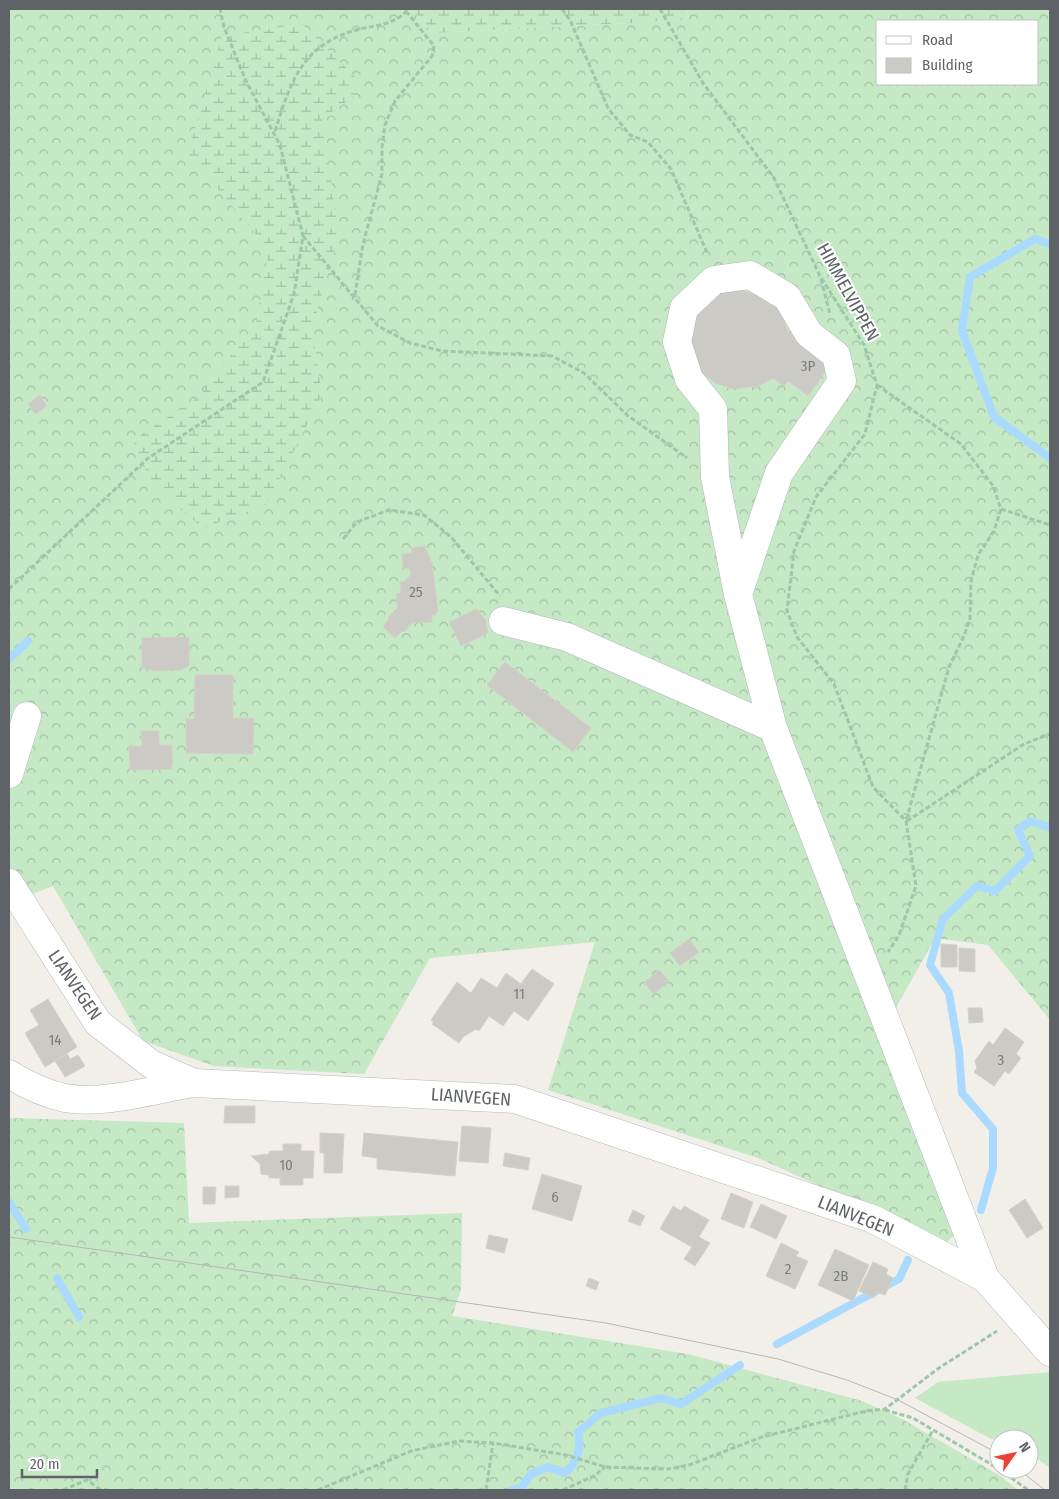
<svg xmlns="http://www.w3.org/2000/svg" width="1059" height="1499" viewBox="0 0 1059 1499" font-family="'Fira Sans Condensed',sans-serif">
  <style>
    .grass { fill: #c5e8c5 }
    .forest { fill: url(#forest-crowns); fill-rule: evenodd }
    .wetland { fill: url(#wetland-marsh) }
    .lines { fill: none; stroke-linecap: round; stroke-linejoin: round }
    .stream { stroke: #aadaff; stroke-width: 8 }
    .building { fill: #cccac5; stroke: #d6d1c6 }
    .minor-casing { stroke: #b5b8bc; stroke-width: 29 }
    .path { stroke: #9cc7a9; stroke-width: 3; stroke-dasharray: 5 2.5; stroke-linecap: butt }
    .minor { stroke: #fff; stroke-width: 28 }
    .tram { stroke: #b6b7b8; stroke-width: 1 }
    .labels { text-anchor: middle; stroke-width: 4; stroke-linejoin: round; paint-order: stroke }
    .number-label { font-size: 15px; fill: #7a7d7f }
    .street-label { font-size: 18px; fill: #5f6368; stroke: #fff }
  </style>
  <defs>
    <pattern id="forest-crowns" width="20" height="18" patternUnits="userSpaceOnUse" patternTransform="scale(1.25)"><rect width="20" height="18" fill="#c5e8c5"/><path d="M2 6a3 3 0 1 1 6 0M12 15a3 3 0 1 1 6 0" fill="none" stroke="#a3c0a4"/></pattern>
    <pattern id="wetland-marsh" width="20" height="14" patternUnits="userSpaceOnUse" patternTransform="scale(1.25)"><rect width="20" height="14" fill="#c5e8c5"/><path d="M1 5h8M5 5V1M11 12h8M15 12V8" fill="none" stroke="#a3c0a4"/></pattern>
  </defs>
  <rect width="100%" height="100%" fill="#f1efe8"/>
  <path class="grass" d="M1050,1372v96l-21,-16v-13h-18l-3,-3 -17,3 -76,-41 23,-16z"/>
  <path class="forest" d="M9,9h401l23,24 252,-13 4,-11h361v1011l-62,-75 -53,-7 -55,98 77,196 -11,11 -188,-85 -210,-68 47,-148 -165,16 -66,116 -150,-8 -71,-25 -90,-155 -44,17zM878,21h160v63h-160z
    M9,1118l175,5 5,100 273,-10 -1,77 -9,26 236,38 174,47 40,18 97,56 19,15h-1009z"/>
  <path class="wetland" d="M410,9h278l-2,11 -253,13z
    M302,24l57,57 -6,16 -31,22 17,118 -27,90 10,68 -55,109 -64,24 -51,-42 -19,-46 64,-42 59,-74 13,-74 -81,-97 34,-117z"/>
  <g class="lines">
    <path class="stream" d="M1050,244l-15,-5 -65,38 -8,54 32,86 56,41
      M9,659l19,-18
      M9,1202l17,27
      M981,1210l12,-42v-39l-31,-36 -3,-42 -10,-58 -19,-28 13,-46 34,-33 18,5 35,-35 -12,-26 12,-9 19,6 1,-2
      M57,1278l22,39
      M777,1344l122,-65 9,-19
      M512,1490l10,-3 9,-13 17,-7 17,6c13,-11 17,-24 13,-41l23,-19 60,-15 20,6 59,-39"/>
  </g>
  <path class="building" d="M737,290l25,5 13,9 6,8 7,20 43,32 -23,32 -20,-15 -4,5 -11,-8 -14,8 -26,3 -18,-6 -13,-10 -13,-37 8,-23 14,-15 9,-5z
    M40,395l7,11 -12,8 -7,-10z
    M425,546l6,16h1l6,50 -6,3v7l-20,1 -8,9 -2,-1 -7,7 -12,-11 6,-8 -1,-2 10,-10 -2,-13 5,-1 -1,-12 3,1 8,-7 -1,-7 -7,1 -1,-15 10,-1 -1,-5z
    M476,609l9,10 3,14 -27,13 -12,-24z
    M189,637v29l-9,4 -25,1 -13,-4v-29z
    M505,662l86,66 -18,24 -86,-67z
    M195,675h38v43h21l-1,36 -67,-1v-34h8z
    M141,731h18v14h13v24l-42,1 -1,-24h13z
    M689,939l10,13 -19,14 -10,-13z
    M941,944l16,1v22h-16z
    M959,948l16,1v23l-16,-1z
    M532,969l22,15 -26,37 -14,-10 -11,15 -14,-10 -10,15 -3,-2 -13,8 -4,6 -27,-19 2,-2 -3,-2 26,-38 14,11 10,-15 16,10 9,-15 15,11z
    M659,970l10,11 -15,13 -10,-11z
    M48,999l29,48 -32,20 -20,-34 14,-8 -9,-15z
    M968,1008h14l1,14 -14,1z
    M1005,1028l19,14 -8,12 5,4 -12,16 -4,-3 -11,15 -20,-14 3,-4 -2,-7 14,-20 4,4z
    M67,1054l3,5 8,-4 7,11 -20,11 -10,-16z
    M225,1106h30v17h-31z
    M462,1126l29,2 -3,35 -29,-2z
    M320,1133l24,1 -2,39h-18v-20h-4z
    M364,1133l94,9 -3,34 -78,-7v-11l-15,-2z
    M283,1144h18v7h13l-1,27h-10v7h-23v-7h-11v-3l-8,-1 -1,-10 -9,-8 18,-2v-3h14z
    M505,1153l25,5 -2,12 -25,-4z
    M542,1174l40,12 -10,35 -40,-12z
    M225,1186h14v11l-14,1z
    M203,1187h13l-1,17h-12z
    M731,1193l22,9 -9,26 -23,-9z
    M1025,1199l18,29 -16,10 -18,-28z
    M761,1204l26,12 -11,23 -26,-12z
    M673,1206l8,5 3,-5 25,14 -10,17 11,6 -15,23 -11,-7 8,-12 -32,-18z
    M633,1210l12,6 -5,10 -12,-5z
    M489,1235l19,4 -4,14 -18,-5z
    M781,1243l18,9 -3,4 12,5 -13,28 -29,-13z
    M835,1249l34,16 -16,36 -35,-16z
    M873,1262l15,7 -2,5 7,4 -8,17 -8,-3 -3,6 -15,-7z
    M589,1278l10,4 -3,8 -10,-4z"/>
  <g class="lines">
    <defs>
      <path id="minor" d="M738,594l41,-121 63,-92 -6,-26 -27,-21 -22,-37 -37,-22 -36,5 -30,28 -7,34 12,37 24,30 2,68 23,117 35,134 212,550
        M503,621l64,16 206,91
        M9,774l18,-58
        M9,883l89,140 53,41 43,19 321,16 358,120 112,59 65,74
        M9,1074c16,10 37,20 56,24 39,7 90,-9 129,-15"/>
    </defs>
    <use href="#minor" class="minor-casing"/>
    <path class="path" d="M562,9l8,11 38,88 22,27 18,7 23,27 37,86
      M660,9l43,74 71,95 46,98 44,69 13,40 -12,49 -49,63 -22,54 -7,60 10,26 37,47 39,103 33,34 10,65 -17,49 -11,17
      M275,131c17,-53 28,-89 89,-103 16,-3 34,-5 44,-19
      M303,236l75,90 32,17 32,8 110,5 32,17 43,42 60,43
      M821,279l9,35
      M355,295l8,-51 19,-70v-27l3,-22 10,-24 37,-45 2,-10 -28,-35
      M877,385l84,59 32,42 8,23 -7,22 -16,24 -7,26 -1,38 -6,17 -15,31 -43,154
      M1001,509l49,16
      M343,539l14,-17 32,-12 35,5 27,22 49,59
      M9,589l138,-130 116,-77 31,-88 9,-58 -23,-91 -34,-64 -22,-54 -4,-18
      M907,821l117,-77 26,-10
      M885,1410l28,8 86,51
      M999,1469l29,21
      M63,1490l24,-10 14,10
      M318,1490l93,-39 48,-10 34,2 73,12 39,12 63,2 21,-4 73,-28 104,-26 19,-2 54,-41 58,-37
      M486,1490l7,-47
      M563,1490l31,-14 11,-9
      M905,1490l3,-16 25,-44"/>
    <use href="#minor" class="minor"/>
    <path class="tram" d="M9,1237l597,86 172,36 69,21 51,20 101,54
      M1018,1469l27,21"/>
  </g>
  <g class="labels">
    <g class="number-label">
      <text x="808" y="371">3P</text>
      <text x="416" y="597">25</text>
      <text x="519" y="999">11</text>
      <text x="55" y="1045">14</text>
      <text x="1001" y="1065">3</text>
      <text x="286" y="1170">10</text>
      <text x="555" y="1202">6</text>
      <text x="788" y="1274">2</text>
      <text x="841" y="1281">2B</text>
    </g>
    <g class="street-label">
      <text transform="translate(848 292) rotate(61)" y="6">HIMMELVIPPEN</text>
      <text transform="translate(75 985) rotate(56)" y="6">LIANVEGEN</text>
      <text transform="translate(471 1097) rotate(4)" y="6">LIANVEGEN</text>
      <text transform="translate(856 1216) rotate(22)" y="6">LIANVEGEN</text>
    </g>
  </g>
  <rect width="1059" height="1499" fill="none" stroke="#5f6368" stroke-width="20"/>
  <rect x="876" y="20" width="162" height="65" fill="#ffffff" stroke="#bfc1c3"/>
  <rect x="886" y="36" width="25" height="8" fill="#ffffff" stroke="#bfc1c3"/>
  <text x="922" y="45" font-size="15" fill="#5f6368">Road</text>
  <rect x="886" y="58" width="25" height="15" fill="#cccac5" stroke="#bfc1c3"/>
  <text x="922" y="70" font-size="15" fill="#5f6368">Building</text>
  <g transform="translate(1014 1454) rotate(57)"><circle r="24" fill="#ffffff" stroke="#bfc1c3"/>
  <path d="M0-4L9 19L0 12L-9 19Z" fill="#ea4335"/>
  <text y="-8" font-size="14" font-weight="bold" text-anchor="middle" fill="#5f6368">N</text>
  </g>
  <path d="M22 1469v8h75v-8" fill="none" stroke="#5f6368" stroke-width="2.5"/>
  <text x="30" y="1469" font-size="15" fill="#5f6368" stroke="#ffffff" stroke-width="4" paint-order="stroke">20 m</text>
</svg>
